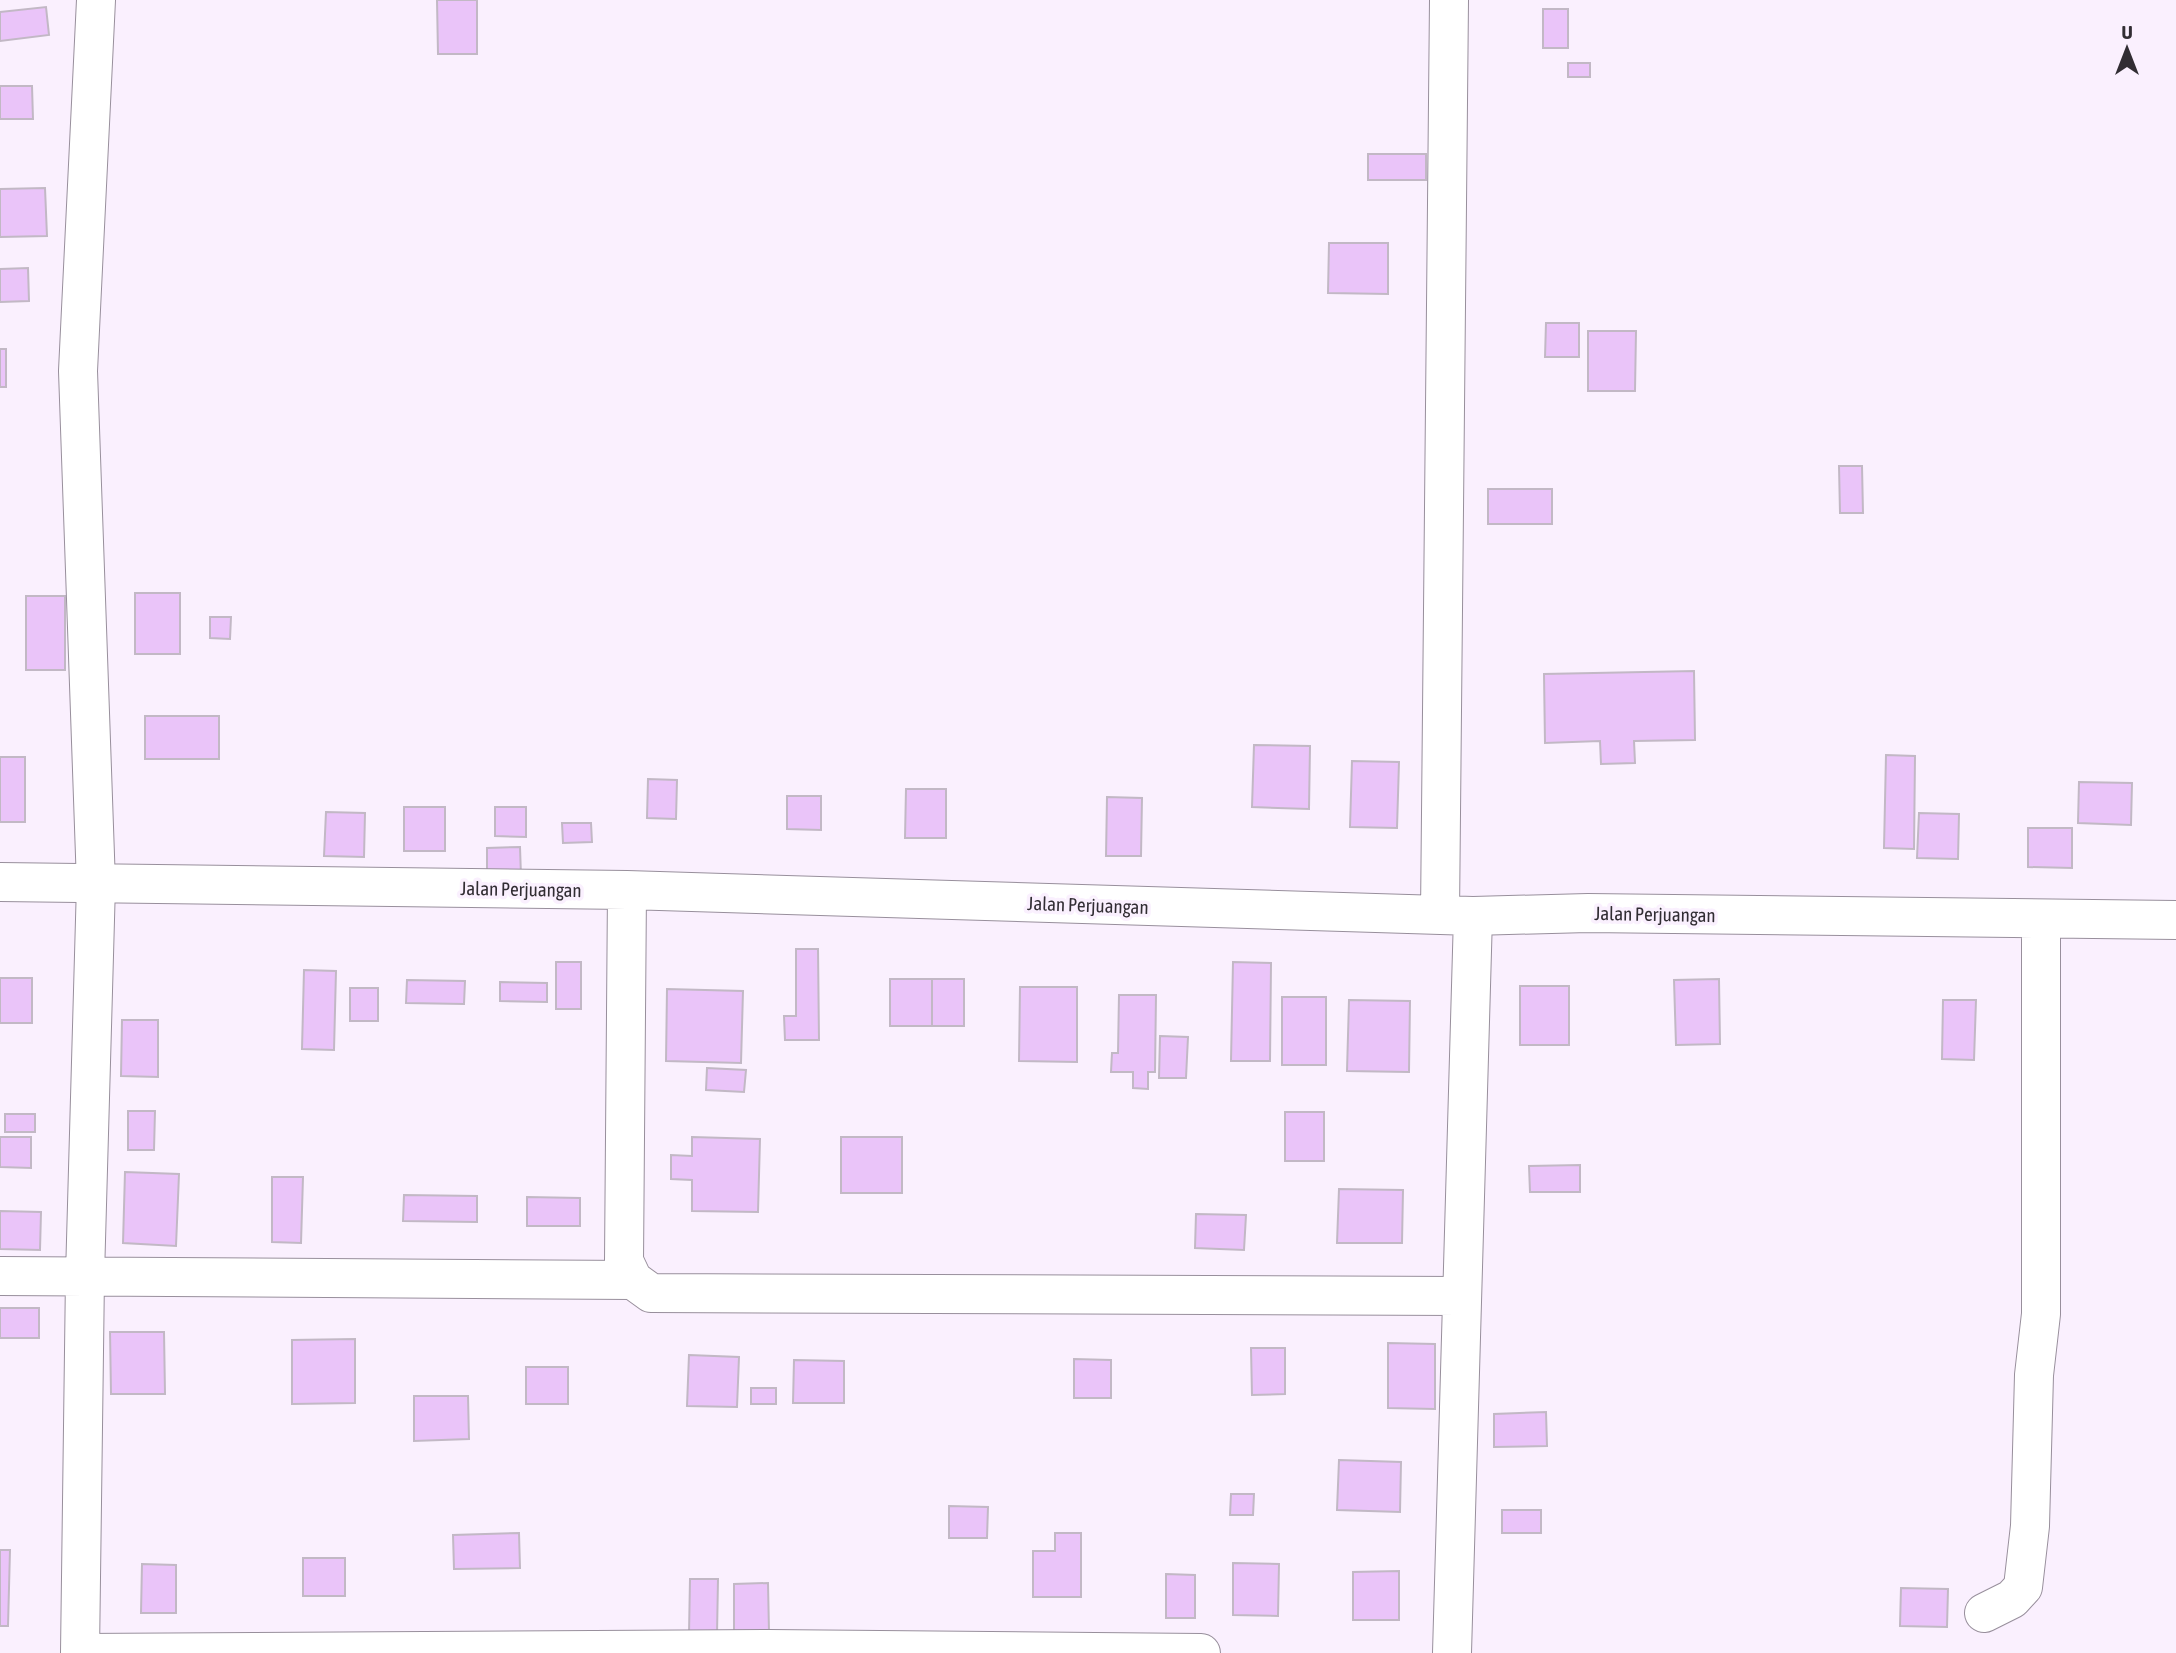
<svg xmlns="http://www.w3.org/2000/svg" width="2176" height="1653" viewBox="0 0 2176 1653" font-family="'Asap Condensed',sans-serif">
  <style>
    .building { fill: #eac4f9; stroke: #c2b8c5; stroke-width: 2 }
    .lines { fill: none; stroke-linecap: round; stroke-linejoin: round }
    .minor-casing { stroke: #988f9c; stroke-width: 40 }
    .minor { stroke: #fff; stroke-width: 38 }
    .labels { text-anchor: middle; stroke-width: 7; stroke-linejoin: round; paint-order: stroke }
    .street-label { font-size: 19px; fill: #312d33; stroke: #faf0fe }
  </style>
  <rect width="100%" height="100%" fill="#faf0fe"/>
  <path class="building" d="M437,0h40v54h-39z
    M46,7l3,28 -49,6v-29z
    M1543,9h25v39h-25z
    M1568,63h22v14h-22z
    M0,86h32l1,33h-33z
    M1368,154h58v26h-58z
    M45,188l2,48 -47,1v-48z
    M1329,243h59v51l-60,-1z
    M28,268l1,33 -29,1v-33z
    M1546,323h33v34h-34z
    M1588,331h48l-1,60h-47z
    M0,349h6v38h-6z
    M1839,466h23l1,47h-23z
    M1488,489h64v35h-64z
    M135,593h45v61h-45z
    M26,596h39v74h-39z
    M210,617h21l-1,22 -20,-1z
    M1694,671l1,69 -61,1 1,22 -34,1 -1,-23 -55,2 -1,-69z
    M145,716h74v43h-74z
    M1254,745l56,1 -1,63 -57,-2z
    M1886,755l29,1 -1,93 -30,-1z
    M0,757h25v65h-25z
    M1352,761l47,1 -2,66 -47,-1z
    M648,779l29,1 -1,39 -29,-1z
    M2079,782l53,1 -1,42 -53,-2z
    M906,789h40v49h-41z
    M787,796h34v34l-34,-1z
    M1107,797l35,1 -1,58h-35z
    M404,807h41v44h-41z
    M495,807h31v30l-31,-1z
    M326,812l39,1 -1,44 -40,-1z
    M1919,813l40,1 -1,45 -41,-1z
    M562,823h29l1,19 -29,1z
    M2028,828h44v40l-44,-1z
    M520,847l1,29 -34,1v-29z
    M796,949h22l1,91h-34l-1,-24h12z
    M556,962h25v47h-25z
    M1233,962l38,1 -1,98h-39z
    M304,970l32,1 -2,79 -32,-1z
    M0,978h32v45h-32z
    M890,979h42v47h-42z
    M932,979h32v47h-32z
    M1719,979l1,65 -44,1 -2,-65z
    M407,980l58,1 -1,23 -58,-1z
    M500,982l47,1v19l-47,-1z
    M1520,986h49v59h-49z
    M1020,987h57v75l-58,-1z
    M350,988h28v33h-28z
    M667,989l76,2 -2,72 -75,-2z
    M1119,995h37l-1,77h-7v17l-15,-1v-16h-22l1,-19h6z
    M1282,997h44v68h-44z
    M1349,1000l61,1 -1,71 -62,-1z
    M1943,1000h33l-2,60 -32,-1z
    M122,1020h36v57l-37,-1z
    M1160,1036l28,1 -2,41h-27z
    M707,1068l39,2 -2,22 -38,-2z
    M128,1111h27l-1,39h-26z
    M1285,1112h39v49h-39z
    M5,1114h30v18h-30z
    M0,1137h31v31l-31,-1z
    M692,1137l68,2 -2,73 -66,-1v-31l-21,-1v-24l21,1z
    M841,1137h61v56h-61z
    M1580,1165v27h-50l-1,-26z
    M125,1172l54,2 -3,72 -53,-3z
    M272,1177h31l-2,66 -29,-1z
    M1339,1189l64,1 -1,53h-65z
    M404,1195l73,1v26l-74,-1z
    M527,1197l53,1v28h-53z
    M0,1211l41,1 -1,38 -40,-1z
    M1196,1214l50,1 -2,35 -49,-2z
    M0,1308h39v30h-39z
    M110,1332h54l1,62h-54z
    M355,1339v64l-63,1v-64z
    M1388,1343l47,1v65l-47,-1z
    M1251,1348h34v46l-33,1z
    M689,1355l50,2 -2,50 -50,-1z
    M1074,1359l37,1v38h-37z
    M794,1360l50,1v42h-51z
    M526,1367h42v37h-42z
    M751,1388h25v16h-25z
    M414,1396h54l1,43 -55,2z
    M1546,1412l1,34 -53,1v-33z
    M1339,1460l62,2 -1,50 -63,-2z
    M1231,1494h23l-1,21h-23z
    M949,1506l39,1 -1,31h-38z
    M1502,1510h39v23h-39z
    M519,1533l1,35 -66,1 -1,-34z
    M1055,1533h26v64h-48v-46h22z
    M0,1550h10l-2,76h-8z
    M303,1558h42v38h-42z
    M1233,1563l46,1 -1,52 -45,-1z
    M142,1564l34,1v48h-35z
    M1399,1571v49h-46v-48z
    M1166,1574l29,1v43h-29z
    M690,1579h28l-1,56 -28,-1z
    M768,1583l1,49h-35v-48z
    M1901,1588l47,1 -1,38 -47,-1z"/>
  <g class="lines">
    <defs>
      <path id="minor" d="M0,882l627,8 846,26 115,-3 588,7
        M627,890l-3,371 9,19 18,13 809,3
        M1440,915l9,-915
        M0,1276l633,4
        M1984,1613l28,-14 11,-12 7,-61 4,-151 7,-61v-394
        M80,1653l5,-377 11,-392 -18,-513 18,-371
        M80,1653l690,-4 431,4
        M1452,1653l21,-737"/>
    </defs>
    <use href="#minor" class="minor-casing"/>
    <use href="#minor" class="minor"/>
  </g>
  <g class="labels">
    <g class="street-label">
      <text transform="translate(521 889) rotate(1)" y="7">Jalan Perjuangan</text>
      <text transform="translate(1088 905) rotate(2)" y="7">Jalan Perjuangan</text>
      <text transform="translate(1655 914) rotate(1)" y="7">Jalan Perjuangan</text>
    </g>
  </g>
  <g transform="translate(2127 49)" stroke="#faf0fe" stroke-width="5" paint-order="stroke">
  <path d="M0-5L12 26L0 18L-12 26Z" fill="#312d33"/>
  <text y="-10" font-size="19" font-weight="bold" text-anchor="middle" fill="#312d33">U</text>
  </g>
</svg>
